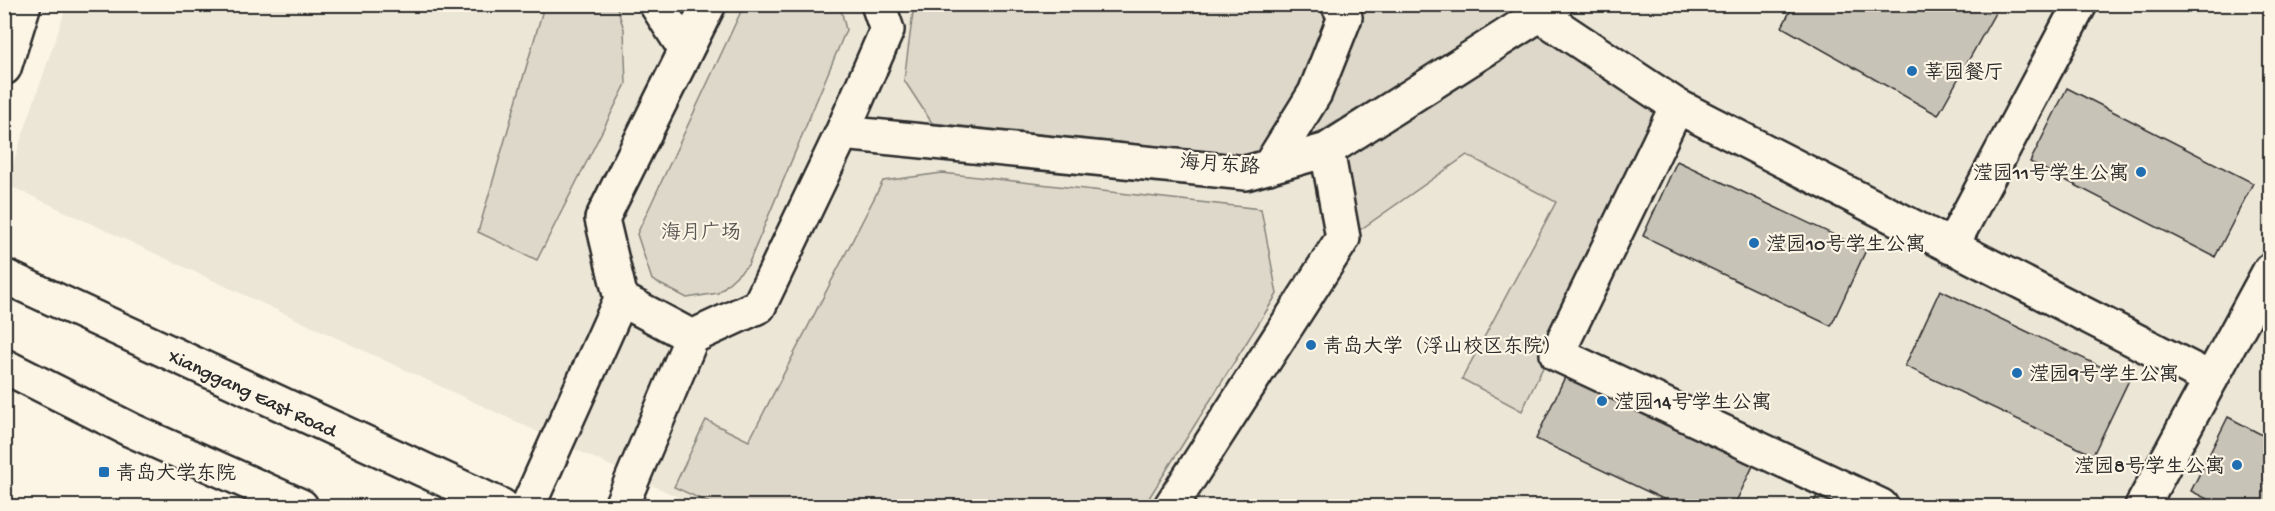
<svg xmlns="http://www.w3.org/2000/svg" width="2275" height="511" viewBox="0 0 2275 511" font-family="'Gochi Hand','LXGW WenKai TC',sans-serif">
  <style>
    .built { fill: #ece6d7 }
    .green { fill: #ded8ca; stroke: #84827a; stroke-width: 1.5 }
    .building { fill: #c8c3b7; stroke: #2b2b2b; stroke-width: 1.5 }
    .lines { fill: none; stroke-linecap: round; stroke-linejoin: round }
    .minor-casing { stroke: #2b2b2b; stroke-width: 38 }
    .major-casing { stroke: #2b2b2b; stroke-width: 38 }
    .minor { stroke: #fcf5e5; stroke-width: 33 }
    .major { stroke: #fcf5e5; stroke-width: 33 }
    .poi-dot { fill: #1f6fb2; stroke: #fcf5e5; stroke-width: 2 }
    .labels { text-anchor: middle; stroke-width: 4.5; stroke-linejoin: round; paint-order: stroke }
    .poi-label { font-size: 20px; fill: #2b2b2b; stroke: #fcf5e5; text-anchor: start }
    .street-label { font-size: 20px; fill: #2b2b2b; stroke: #fcf5e5 }
    .park-label { font-size: 20px; fill: #585653; stroke: #fcf5e5 }
  </style>
  <rect width="100%" height="100%" fill="#fcf5e5"/>
  <filter id="ink" filterUnits="userSpaceOnUse"><feTurbulence type="fractalNoise" baseFrequency=".0167" numOctaves="2"/><feDisplacementMap in="SourceGraphic" scale="12" xChannelSelector="R" yChannelSelector="G"/><feConvolveMatrix kernelMatrix="1 2 1 2 8 2 1 2 1" color-interpolation-filters="sRGB"/></filter>
  <g filter="url(#ink)">
    <path class="built" d="M67,5h2203v501h-1573l-691,-322z"/>
    <path class="green" d="M538,5h78l8,24 2,55 -89,176 -59,-28 64,-219z
      M744,5h96l6,25 -98,235 -30,28 -31,5 -35,-18 -15,-46z
      M914,5h610l-204,127 -65,24 -323,-33 -28,-43z
      M1542,31l124,81 -144,299 -60,-32 94,-177 -89,-47 -110,77 -17,-74z
      M942,173l319,36 16,85 -133,212h-428l-42,-19 32,-67 43,21 134,-260z"/>
    <path class="building" d="M1794,4h206l-62,111 -156,-88z
      M2067,88l186,95 -38,74 -185,-95z
      M1677,161l189,89 -35,76 -188,-90z
      M1940,290l189,90 -36,75 -188,-89z
      M1571,364l188,89 -25,53h-56l-142,-67z
      M2228,417l42,22v67h-49l-30,-15z
      M1821,487l43,19h-52z"/>
    <g class="lines">
      <defs>
        <path id="minor" d="M656,4l29,45
          M709,4l-107,215 19,80 71,38 67,-31 83,-173 45,-103 -9,-26
          M1540,15l137,91 -120,248 324,152
          M4,68l20,-64
          M1677,106l534,273
          M842,133l404,40 81,-23 229,-146
          M1269,167l46,-74 30,-76 -7,-13
          M1951,247l129,-243
          M528,506l93,-207
          M621,506l71,-169
          M1171,506l172,-268 -16,-88
          M2142,506l128,-236"/>
        <path id="major" d="M4,276l498,230
          M4,366l127,64 170,76"/>
      </defs>
      <use href="#minor" class="minor-casing"/>
      <use href="#major" class="major-casing"/>
      <use href="#minor" class="minor"/>
      <use href="#major" class="major"/>
    </g>
  </g>
  <g class="poi-dot">
    <circle cx="1912" cy="71" r="6"/>
    <circle cx="2141" cy="172" r="6"/>
    <circle cx="1754" cy="243" r="6"/>
    <circle cx="1311" cy="345" r="6"/>
    <circle cx="2017" cy="373" r="6"/>
    <circle cx="1602" cy="401" r="6"/>
    <circle cx="2237" cy="465" r="6"/>
    <rect x="98" y="466" width="12" height="12" rx="3"/>
  </g>
  <g class="labels">
    <g class="poi-label">
      <text x="1924" y="78">莘园餐厅</text>
      <text x="2129" y="179" text-anchor="end">滢园11号学生公寓</text>
      <text x="1766" y="250">滢园10号学生公寓</text>
      <text x="1323" y="352">青岛大学（浮山校区东院）</text>
      <text x="2029" y="380">滢园9号学生公寓</text>
      <text x="1614" y="408">滢园14号学生公寓</text>
      <text x="2225" y="472" text-anchor="end">滢园8号学生公寓</text>
      <text x="116" y="479">青岛大学东院</text>
    </g>
    <g class="street-label">
      <text transform="translate(1220 163) rotate(4)" y="7">海月东路</text>
      <text transform="translate(253 392) rotate(25)" y="7">Xianggang East Road</text>
    </g>
    <g class="park-label">
      <text x="701" y="238">海月广场</text>
    </g>
  </g>
  <rect width="2275" height="511" fill="none" stroke="#fcf5e5" stroke-width="24"/>
  <rect x="12" y="12" width="2251" height="487" fill="none" stroke="#2b2b2b" stroke-width="2" filter="url(#ink)"/>
</svg>
